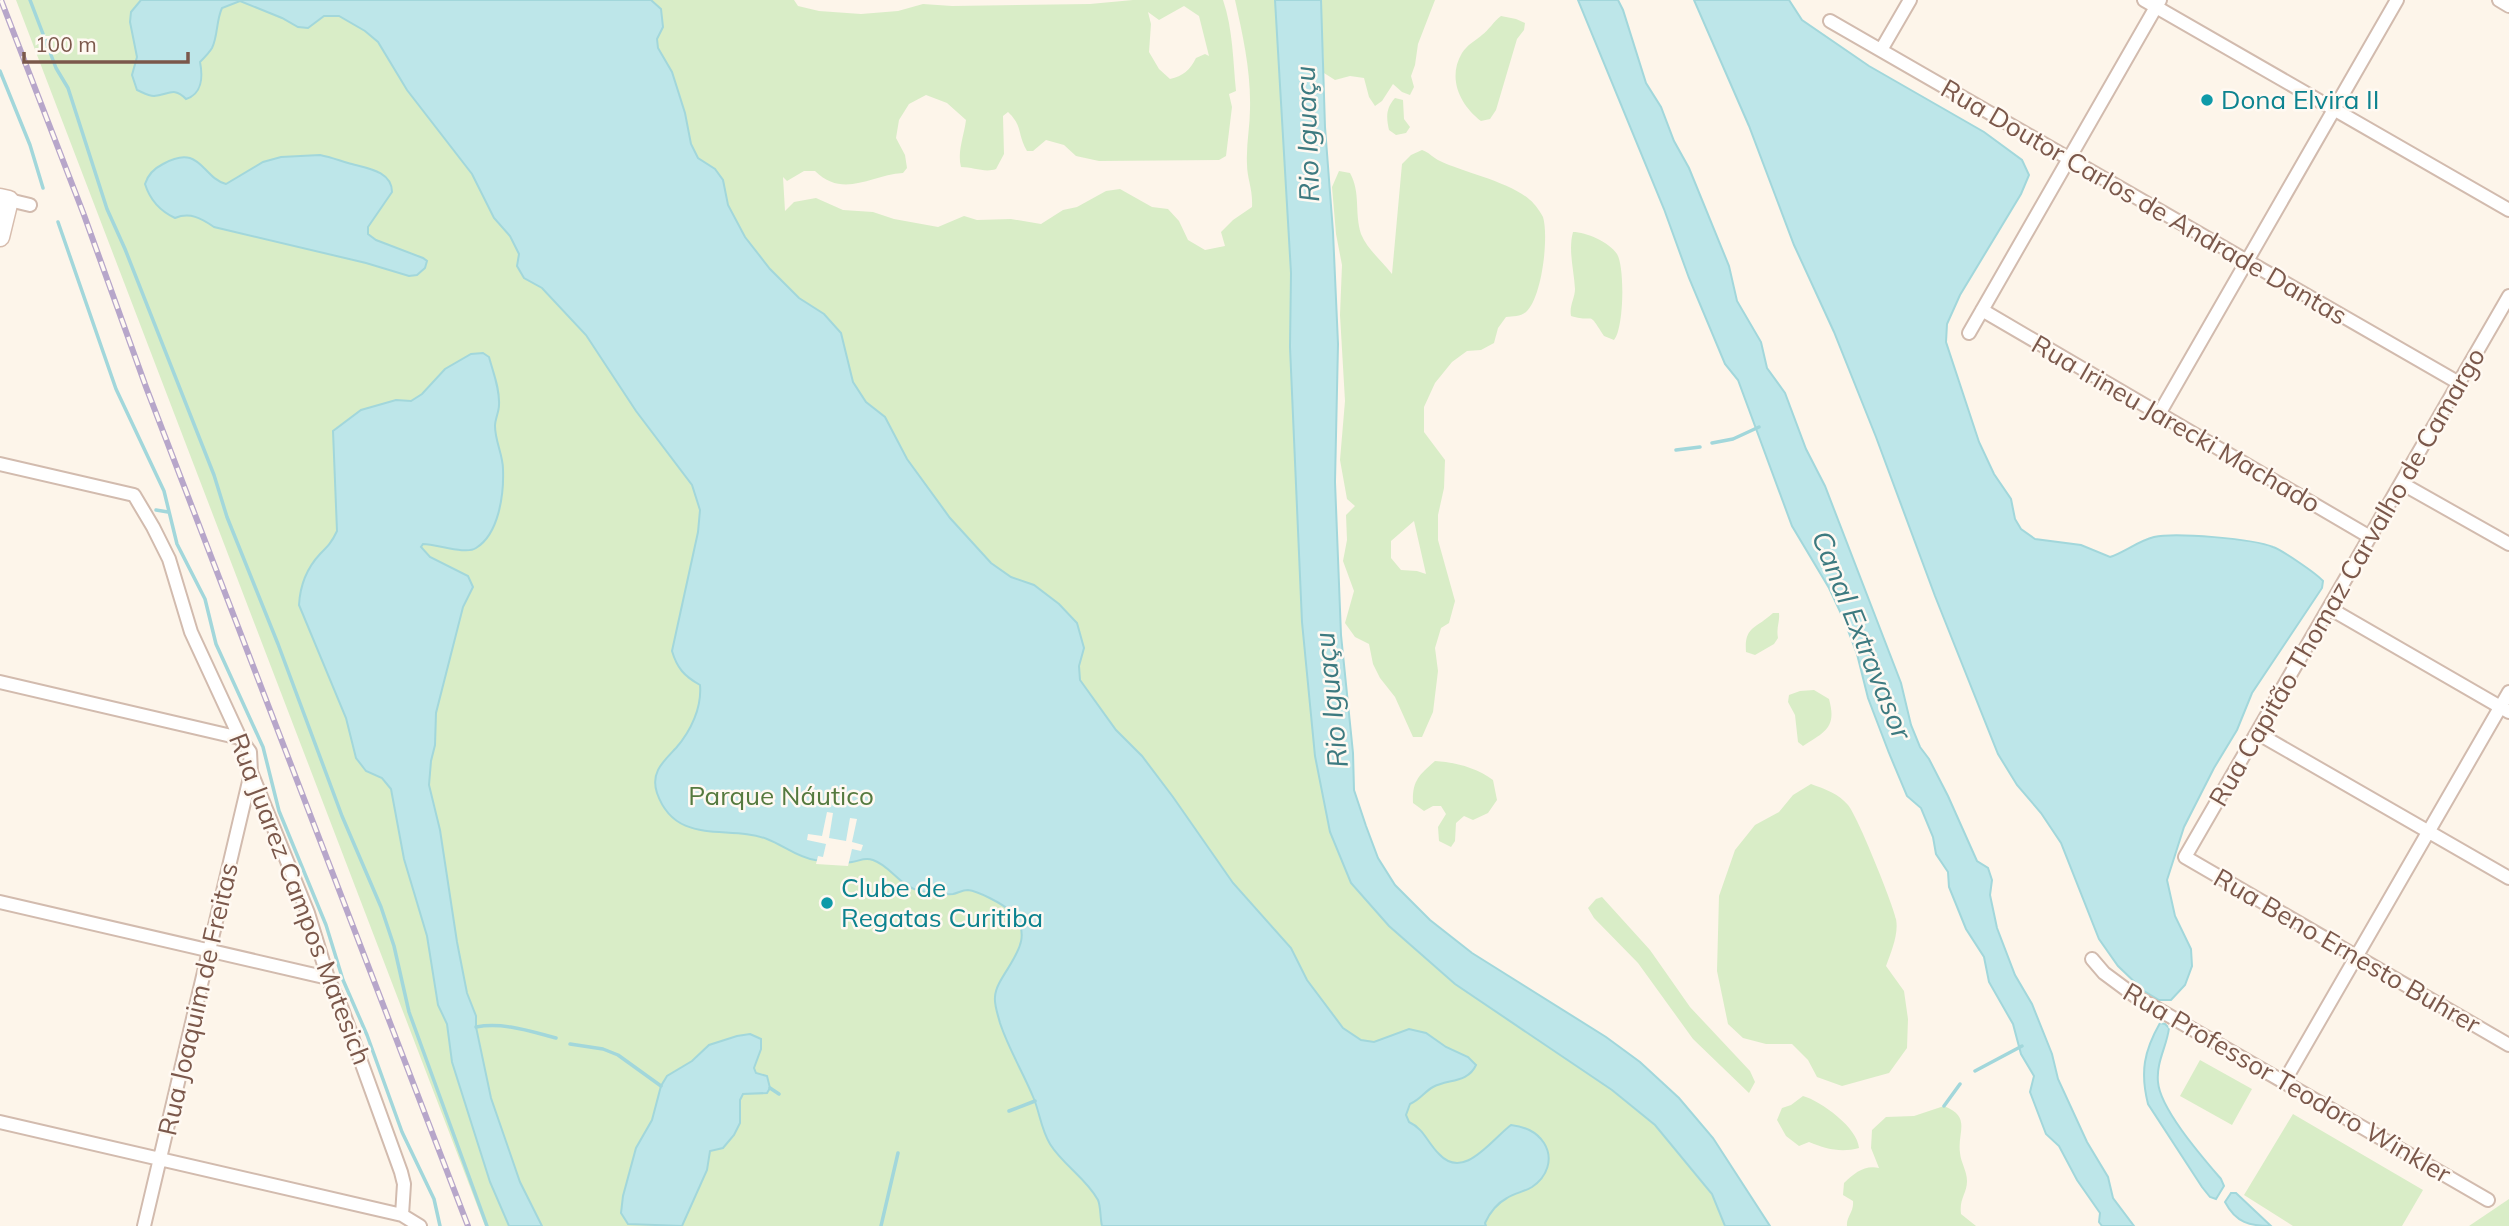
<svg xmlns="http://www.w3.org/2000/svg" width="2509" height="1226" viewBox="0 0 2509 1226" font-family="Mulish,sans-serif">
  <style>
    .green { fill: #d9edc7; fill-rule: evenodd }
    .water { fill: #bde6e9; stroke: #a2d7db; stroke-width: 2 }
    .pier { fill: #fdf5ea }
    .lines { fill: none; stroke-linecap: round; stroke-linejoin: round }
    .stream { stroke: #a2d7db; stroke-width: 3.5 }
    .street-casing { stroke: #d2bbae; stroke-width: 16 }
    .secondary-casing { stroke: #d7bdae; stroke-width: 21 }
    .street { stroke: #fff; stroke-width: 12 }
    .secondary { stroke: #fff; stroke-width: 18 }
    .rail-casing { stroke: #b7a6ca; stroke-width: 6 }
    .rail { stroke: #fff9f2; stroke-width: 3.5; stroke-dasharray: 10; stroke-linecap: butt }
    .culture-dot { fill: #0f9aa8; stroke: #fff9f2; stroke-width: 2.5 }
    .labels { text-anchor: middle; stroke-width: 5; stroke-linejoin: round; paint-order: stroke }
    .culture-label { font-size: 26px; fill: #0d838f; stroke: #fff9f2; text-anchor: start }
    .street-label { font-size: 26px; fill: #7b584b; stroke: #fff9f2 }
    .park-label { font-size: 26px; fill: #557a3f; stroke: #fff9f2 }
    .water-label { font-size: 28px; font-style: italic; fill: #3d7a80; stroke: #fff9f2 }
  </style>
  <rect width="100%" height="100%" fill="#fdf5ea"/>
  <path class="green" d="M16,0h778l4,6 21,5 42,3 37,-3 25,-7 29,2 138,-2 43,-4h90c10,29 10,61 13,91l-7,3 3,13 -6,49 -7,4 -120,1 -23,-5 -12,-11 -18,-5 -13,11h-6c-10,-17 -4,-25 -19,-39l-5,4 1,38 -8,15c-11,4 -23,-2 -35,-2 -4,-15 3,-31 5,-47l-19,-17 -21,-8 -17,9 -10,16 -3,18 9,17 2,13 -4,5c-33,2 -59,26 -88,-2h-11l-17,10 -4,-4 2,34 9,-9 22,-4 27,12 30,2 21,7 44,8 26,-11 13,4 34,-1 30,5 22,-14 14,-3 29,-16 14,-2 32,18 16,2 11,12 9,19 17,10 20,-4 -4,-14 12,-12 19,-13c1,-18 -5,-28 -5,-43 -1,-19 3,-37 3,-55 1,-37 -7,-73 -15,-109h40l16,273 -1,74 12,275 13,134 15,76 21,51 38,43 66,58 157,106 43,35 57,70 13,31h-1240zM1184,6l15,10 10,40 -4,-2 -9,4c-6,12 -13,18 -26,21l-11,-10 -10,-17 2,-28 -3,-12 11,8z
    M1321,0h114l-17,44 -3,21 -4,11 3,11 -4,8 -8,-3 -9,-8 -11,17 -7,5 -6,-9 -5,-19 -14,-2 -15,4 -11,-7z
    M1501,16l15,3 9,4 -1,7 -7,9 -21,71 -6,9 -9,2c-21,-16 -34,-43 -19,-68 5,-8 13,-12 20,-18 7,-5 11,-13 19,-19z
    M1395,98l8,2 1,19 6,8 -4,6 -10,2 -7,-5c-3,-13 -3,-22 6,-32z
    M1422,150c7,2 11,8 18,11 25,12 76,22 94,43 3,3 7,9 9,13 6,20 -1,81 -17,95 -6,5 -13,4 -20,5l-8,11 -4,15 -13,7 -14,1 -15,11 -17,21 -11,24v25l21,28 -1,28 -6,27v25l17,61 -6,22 -8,5 -6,20 3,23 -5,41 -11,25h-9l-18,-40 -15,-19 -7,-14 -4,-20 -14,-7 -10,-14 9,-32 -11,-30 4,-21 -1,-25 9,-9 -8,-7 -7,-39 5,-59 -5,-86 2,-50 -6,-31 -4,-47 7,-16 11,2c11,20 4,39 11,61 6,15 21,27 31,40l10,-110 9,-9zM1414,521l12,53 -9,-3 -16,-1 -10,-12v-17z
    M1573,232c13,0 36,10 44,22 8,13 7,75 -3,86l-10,-4c-18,-28 -7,-12 -33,-20 -2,-10 4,-18 4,-27 -1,-19 -7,-39 -2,-57z
    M1773,613h6c1,9 -3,15 -1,25l-4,6 -19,11 -9,-3c-2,-26 10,-23 27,-39z
    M1814,690l15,9c8,29 -4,33 -26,47l-5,-4 -3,-27 -7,-13 1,-7 11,-4z
    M1435,761c20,1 42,7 58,19l4,20 -9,13 -15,7 -9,-4 -8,7 -1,18 -4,6 -12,-6 -1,-14 8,-13 -5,-8h-8l-9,5 -11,-8c-1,-22 6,-28 22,-42z
    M1811,784c14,5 28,10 37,21 9,10 45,99 48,114 3,15 -5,33 -10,47l18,25 4,28 -1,29 -18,25 -47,13 -25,-9 -9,-17 -16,-16h-26l-23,-6 -15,-14 -11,-53 2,-75 16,-46 20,-25 24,-13 14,-17z
    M1602,897l48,53 40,57 60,64 5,11 -6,11 -56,-54 -55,-76 -44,-45 -6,-10 8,-9z
    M2200,1060l52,29 -20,36 -52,-29z
    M1803,1096c18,5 55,32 56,52 -18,5 -33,1 -50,-6l-10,4 -13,-10 -9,-16 5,-12 9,-3z
    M1944,1106c28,11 13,26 16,47 1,10 7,18 7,28 0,13 -8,17 -6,33l15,12h-129c-1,-9 7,-14 6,-25l-10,-6 1,-12c11,-10 20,-18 35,-15l-8,-20 1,-18 14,-13 28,-1z
    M2293,1114l130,76 -21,36h-109l-49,-31z
    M2509,1199v27h-40z"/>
  <path class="water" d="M141,0h510l10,9 2,18 -6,12 1,9 14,24 13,41 6,31 7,14 17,11 8,11 5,25 17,32 25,32 29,29 25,16 17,19 12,49 13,20 19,15 22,42 43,59 41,45 20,14 23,8 25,19 18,19 7,25 -5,18 1,14 36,50 26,26 31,41 60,86 58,65 16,32 36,48 18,12 13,2 35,-13 17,4 20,14 22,10 8,8c-8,18 -28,14 -43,22 -9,5 -12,12 -23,17l-4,11 3,7c15,7 18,20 30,32 25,27 52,-14 72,-29 14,2 25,6 33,18 10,16 3,34 -12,44 -8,5 -18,6 -25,11 -11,6 -17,14 -22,25l1,3h-384c-2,-8 -1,-19 -4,-26 -12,-22 -35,-35 -48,-56 -9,-15 -10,-30 -16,-45 -11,-27 -25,-49 -34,-76 -2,-8 -6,-18 -5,-26 1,-25 48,-55 15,-86 -7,-7 -32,-20 -42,-21 -6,0 -10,3 -15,4 -9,1 -23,-1 -32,-3 -21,-4 -30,-25 -48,-31 -9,-3 -13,1 -21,2 -11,2 -25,-1 -37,-2 -17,-2 -32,-15 -48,-21 -39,-15 -91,8 -110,-46 -7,-21 7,-32 19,-45 15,-17 26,-41 24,-63 -16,-9 -23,-17 -28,-34l26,-119 2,-22 -8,-25 -56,-74 -50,-76 -44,-47 -18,-10 -7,-12 2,-12 -9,-18 -16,-18 -22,-44 -65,-84 -29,-48 -13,-11 -26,-15h-15l-16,12 -10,-1 -16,-9 -42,-17 -18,7c-6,13 -4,28 -10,40 -3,5 -8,10 -12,14 3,15 2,32 -14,37 -12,-13 -18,-4 -32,-3 -6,0 -12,-4 -17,-6l-5,-15 5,-18 -7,-35 1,-10z
    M1275,0h46l4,127 8,105 5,112 -3,138 6,153 12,118 1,37 12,36 12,32 17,27 35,35 42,33 134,84 34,25 39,36 34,40 57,88h-45l-13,-32 -57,-69 -43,-35 -157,-106 -66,-58 -38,-43 -21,-51 -15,-76 -13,-134 -12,-275 1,-74z
    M1578,0h40l5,10 23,73 15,24 13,34 15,27 40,98 8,35 24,41 6,26 18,25 21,56 19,37 76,197 10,42 9,22 9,12 19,37 29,65 11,7 4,12 -2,15 7,33 18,47 17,29 20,50 6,25 29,63 21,35 5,21 21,28h-32l-3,-4 1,-9 -23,-33 -18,-34 -13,-12 -16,-42 4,-16 -13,-22 -8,-30 -24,-42 -5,-25 -18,-28 -17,-42 -1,-15 -12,-18 -3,-17 -12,-29 -14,-12 -18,-43 -21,-55 -11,-44 -13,-34 -15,-32 -37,-62 -54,-146 -13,-16 -36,-86 -25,-69z
    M1694,0h95l13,20 67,46 115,66 38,28 7,15 -8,19 -61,101 -13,29 -1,18 33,100 15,32 17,25 4,20 6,10 14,10 46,6 29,12c15,-5 28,-16 44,-20 21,-5 100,2 119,10 9,3 44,27 50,34l-1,7 -70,105 -15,37 -23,38 -30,59 -17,53 8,36 16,33 1,17 -7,19 -14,15h-12l-15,-9 -26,-25 -19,-27 -38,-96 -20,-30 -24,-28 -19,-31 -63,-158 -59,-159 -42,-105 -40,-87 -45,-119z
    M320,155c10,2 18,5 28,8 16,5 44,7 44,29l-24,35v7l8,6 47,18 4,3 -2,7 -8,7 -8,1 -43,-13 -152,-36c-13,-9 -24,-15 -39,-9 -15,-7 -25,-18 -30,-34 3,-10 10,-16 18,-20 38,-21 38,13 63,20l37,-22 18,-5z
    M483,353l6,4c4,15 11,32 10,48 0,7 -4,14 -4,21 0,15 8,29 8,43 1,25 -4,65 -27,79 -10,7 -39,-4 -53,-4l-2,3 9,10 38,19 5,11 -10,20 -27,106 -1,32 -4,16 -2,24 11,45 17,112 10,51 9,23v11l15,71 29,84 22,44h-33l-19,-44 -38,-120 -5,-38 -9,-19 -11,-69 -23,-77 -13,-70 -9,-11 -16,-7 -10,-13 -10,-40 -47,-113c1,-19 8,-37 21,-51 8,-8 12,-12 17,-23l-4,-100 28,-21 35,-10 15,1 11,-7 23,-25 26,-15z
    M2160,1023l5,1 4,4c-2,18 -13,34 -11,54 2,27 45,76 63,97l3,7 -8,13 -6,-2 -8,-10 -54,-83c-8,-32 -4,-53 12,-81z
    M750,1034l11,5v10l-7,19 2,5 11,3 3,12 -3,5 -24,1 -3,6v23l-6,12 -11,13 -13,3 -3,19 -25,56 -54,-2 -7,-11 2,-17 13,-48 16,-28 9,-34 6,-10 25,-15 17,-16 28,-9z
    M2231,1193h5l35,33c-21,0 -35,-3 -46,-24z"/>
  <path class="pier" d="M827,812l6,1 -4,25 17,3 4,-23 7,1 -5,23 11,3 -2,6 -9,-2 -4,17 -32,-2 2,-8 5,1 3,-13 -19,-4 1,-6 14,2z"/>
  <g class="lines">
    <path class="stream" d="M30,0l26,68 12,20 39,121 18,40 89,226 13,42 51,127 64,172 39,91 13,39 15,66 78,214
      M0,71l30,74 13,43
      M58,222l58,167 48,102 13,53 28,55 11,45 47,103 16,64 47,114 17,55 24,55 35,97 32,67 6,27
      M1712,443l21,-4 26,-12
      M1676,450l24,-3
      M156,510l12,2
      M476,1027c27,-5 53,4 80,11
      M570,1044l33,5 15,6 43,31
      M1975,1071l47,-25
      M770,1088l9,6
      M1944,1106l16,-22
      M1009,1111l26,-10
      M881,1226l17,-73"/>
    <defs>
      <path id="street" d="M2144,0l365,210
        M2499,0l10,6
        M1830,21l629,362
        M1881,50l29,-50
        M9,200l21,5
        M2509,296l-324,561 324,188
        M1982,310l388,227
        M1969,333l191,-333
        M2159,414l238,-414
        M0,464l134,31 19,32 16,32 22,73 49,106 10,14 1,20 57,141 20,65 14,31 59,163 3,12 -2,31 18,11
        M2401,483l108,61
        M2329,608l180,104
        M0,682l240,56
        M2257,733l252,145
        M0,902l328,76
        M2092,959l12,14 31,23 353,204
        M2284,1082l225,-390
        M0,1122l402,93
        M144,1226l107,-453"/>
      <path id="secondary" d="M0,198l9,2 -9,37"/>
    </defs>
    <use href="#street" class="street-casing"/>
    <use href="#secondary" class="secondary-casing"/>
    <use href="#street" class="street"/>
    <use href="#secondary" class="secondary"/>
    <defs>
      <path id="rail" d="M1,0l83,215 62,172 322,839"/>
    </defs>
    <use href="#rail" class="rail-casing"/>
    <use href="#rail" class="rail"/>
  </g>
  <g class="culture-dot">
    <circle cx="2207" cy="100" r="7"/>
    <circle cx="827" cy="903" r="7"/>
  </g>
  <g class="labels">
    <g class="culture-label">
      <text x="2221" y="109">Dona Elvira II</text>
      <text x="841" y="897">Clube de<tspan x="841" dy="30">Regatas Curitiba</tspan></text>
    </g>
    <g class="street-label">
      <text transform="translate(2144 202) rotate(30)" y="9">Rua Doutor Carlos de Andrade Dantas</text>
      <text transform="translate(2176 424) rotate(30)" y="9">Rua Irineu Jarecki Machado</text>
      <text transform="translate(2347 577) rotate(-60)" y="9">Rua Capitão Thomaz Carvalho de Camargo</text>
      <text transform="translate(300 899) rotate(69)" y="9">Rua Juarez Campos Matesich</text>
      <text transform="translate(2347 951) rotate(30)" y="9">Rua Beno Ernesto Buhrer</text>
      <text transform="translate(198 999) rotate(-77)" y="9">Rua Joaquim de Freitas</text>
      <text transform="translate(2287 1083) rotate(30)" y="9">Rua Professor Teodoro Winkler</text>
    </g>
    <g class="park-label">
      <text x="781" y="805">Parque Náutico</text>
    </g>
    <g class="water-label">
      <text transform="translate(1307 134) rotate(-92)" y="10">Rio Iguaçu</text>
      <text transform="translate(1862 635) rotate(68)" y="10">Canal Extravasor</text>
      <text transform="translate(1331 700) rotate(-96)" y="10">Rio Iguaçu</text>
    </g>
  </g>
  <path d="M24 52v10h164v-10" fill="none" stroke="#7b584b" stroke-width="3.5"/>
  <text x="35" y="52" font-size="21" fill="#7b584b" stroke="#fff9f2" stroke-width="5" paint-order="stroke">100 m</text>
</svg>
